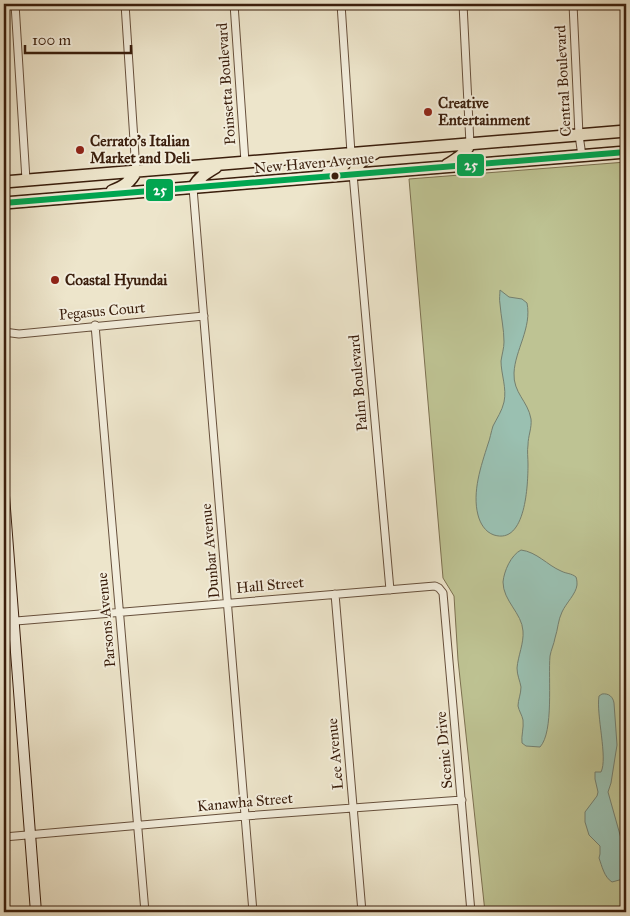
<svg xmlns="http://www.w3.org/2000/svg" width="630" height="916" viewBox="0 0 630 916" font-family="'IM FELL Great Primer',serif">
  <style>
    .green { fill: #bec393; stroke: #7c7050 }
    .water { fill: #9ac0b1; stroke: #747f6f }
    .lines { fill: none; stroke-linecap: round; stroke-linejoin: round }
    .street-casing { stroke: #67503c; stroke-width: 9 }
    .secondary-casing { stroke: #3a1e0c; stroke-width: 12 }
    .primary-casing { stroke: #3a1e0c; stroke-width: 14 }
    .street { stroke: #f3eedd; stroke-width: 7 }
    .secondary { stroke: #f3eedd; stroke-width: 10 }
    .primary { stroke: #ede5cb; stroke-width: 11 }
    .bus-1-casing { stroke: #f3eedd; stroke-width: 10 }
    .bus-1 { stroke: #00a651; stroke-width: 6 }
    .poi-dot { fill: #8f2418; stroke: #f3eedd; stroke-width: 2 }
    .bus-dot { fill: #3a1e0c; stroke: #f3eedd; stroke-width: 2 }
    .labels { text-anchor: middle; stroke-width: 4; stroke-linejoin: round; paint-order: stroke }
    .street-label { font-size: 15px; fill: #3a1e0c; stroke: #f3eedd }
    .poi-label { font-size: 15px; font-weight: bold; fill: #3a1e0c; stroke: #f3eedd; text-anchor: start }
    .line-badge { stroke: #f3eedd; stroke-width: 2 }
    .badge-label { font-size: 14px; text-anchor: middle; font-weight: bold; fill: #fff }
  </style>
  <rect width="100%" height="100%" fill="#ede5cb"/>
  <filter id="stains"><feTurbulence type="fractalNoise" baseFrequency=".004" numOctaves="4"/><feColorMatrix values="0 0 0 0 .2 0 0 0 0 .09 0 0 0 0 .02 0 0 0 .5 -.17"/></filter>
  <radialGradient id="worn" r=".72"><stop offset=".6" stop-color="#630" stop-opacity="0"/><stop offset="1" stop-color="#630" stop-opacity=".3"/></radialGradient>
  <path class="green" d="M626,162v750h-141l-27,-252 -4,-64 -11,-18 -34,-399z"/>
  <path class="water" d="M500,290l9,7 13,2 5,4c5,25 -12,47 -13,70 -1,20 14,28 17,46 1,9 -3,17 -3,26 -1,6 0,13 0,19 0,20 -2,81 -34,71 -9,-3 -14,-12 -16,-20 -6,-23 3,-49 10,-71 2,-5 3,-12 5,-18 4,-8 9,-15 11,-24 3,-14 -3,-28 -3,-41 1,-7 3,-13 3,-19 0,-13 -3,-25 -4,-38 -1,-5 0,-10 0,-14z
    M521,550c16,2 26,15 40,21 6,3 10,2 15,6 1,3 1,5 1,8 -1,9 -11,18 -15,27 -4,8 -4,17 -7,26 -1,6 -4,12 -5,18 -2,22 4,76 -10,91l-14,-1 -4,-3c-1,-7 2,-15 1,-23 -1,-5 -4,-9 -5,-14 0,-6 3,-12 3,-19 -1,-6 -4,-12 -4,-19 1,-12 7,-25 6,-37 -1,-18 -20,-30 -20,-49 1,-11 8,-27 18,-32z
    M602,694c7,-1 11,3 12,9l3,42 -6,38 -3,9 16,57 2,18 -3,12 -11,3c-8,-5 -10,-16 -13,-24l1,-4v-8l-11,-11 -4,-13v-10l12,-16 1,-4 -3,-13v-7h6c7,-14 -5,-57 -2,-76z"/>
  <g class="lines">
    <defs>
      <path id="street" d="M15,4l11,176
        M125,4l11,167
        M234,4l11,158
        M341,4l10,149
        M463,4l7,140
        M573,4l6,131 3,21
        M353,174l37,416
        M193,188l60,724
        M95,325l50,587
        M4,332l15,2 185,-18
        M335,594l27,318
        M4,622l431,-36 4,2 4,5 28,319
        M4,837l241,-21 217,-16"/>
      <path id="secondary" d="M4,496l32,416"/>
      <path id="primary" d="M447,165c11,-7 17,-10 23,-21
        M327,174c13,-6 19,-7 24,-21
        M353,174c6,-12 10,-15 22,-21
        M4,182l622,-51
        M193,188c6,-11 13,-15 23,-21
        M112,191c11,-4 19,-9 24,-20
        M4,203l622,-51"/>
    </defs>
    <use href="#street" class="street-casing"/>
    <use href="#secondary" class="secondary-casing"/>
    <use href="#primary" class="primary-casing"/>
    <use href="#street" class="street"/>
    <use href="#secondary" class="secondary"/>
    <use href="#primary" class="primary"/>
    <defs>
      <path id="bus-1" d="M4,203l622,-51"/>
    </defs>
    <use href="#bus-1" class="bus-1-casing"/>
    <use href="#bus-1" class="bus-1"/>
  </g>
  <g class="poi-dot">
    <circle cx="428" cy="112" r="5"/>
    <circle cx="80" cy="150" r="5"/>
    <circle cx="55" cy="280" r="5"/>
  </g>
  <circle class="bus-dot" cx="335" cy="176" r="4.5"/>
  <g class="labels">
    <g class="street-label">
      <text transform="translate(563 81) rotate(-93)" y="5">Central Boulevard</text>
      <text transform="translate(226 84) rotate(-94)" y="5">Poinsetta Boulevard</text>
      <text transform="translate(314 163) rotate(-5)" y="5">New Haven Avenue</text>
      <text transform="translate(102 311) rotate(-5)" y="5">Pegasus Court</text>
      <text transform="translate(358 383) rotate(-95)" y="5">Palm Boulevard</text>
      <text transform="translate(210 551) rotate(-95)" y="5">Dunbar Avenue</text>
      <text transform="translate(270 585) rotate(-5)" y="5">Hall Street</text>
      <text transform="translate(106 620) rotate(-95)" y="5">Parsons Avenue</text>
      <text transform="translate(444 750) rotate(-95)" y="5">Scenic Drive</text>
      <text transform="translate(335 754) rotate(-95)" y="5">Lee Avenue</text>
      <text transform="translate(245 802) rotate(-5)" y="5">Kanawha Street</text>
    </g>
    <g class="poi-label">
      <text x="438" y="108">Creative<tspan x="438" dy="17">Entertainment</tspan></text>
      <text x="90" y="146">Cerrato's Italian<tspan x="90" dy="17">Market and Deli</tspan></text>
      <text x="65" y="285">Coastal Hyundai</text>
    </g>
  </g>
  <g class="line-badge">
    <rect x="456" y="153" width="29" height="24" rx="5" fill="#00a651"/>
    <rect x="145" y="178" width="29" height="24" rx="5" fill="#00a651"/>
  </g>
  <g class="badge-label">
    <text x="471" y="170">25</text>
    <text x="160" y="195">25</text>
  </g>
  <rect width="630" height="916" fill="none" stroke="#ede5cb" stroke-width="20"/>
  <rect x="5" y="5" width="620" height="906" fill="none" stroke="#3a1e0c" stroke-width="2.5"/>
  <rect x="10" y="10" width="610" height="896" fill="none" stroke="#3a1e0c"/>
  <path d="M25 45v8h106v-8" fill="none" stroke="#3a1e0c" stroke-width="2.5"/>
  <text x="32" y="45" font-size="15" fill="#3a1e0c" stroke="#f3eedd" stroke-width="4" paint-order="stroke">100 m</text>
  <rect width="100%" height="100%" filter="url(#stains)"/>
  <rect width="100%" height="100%" fill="url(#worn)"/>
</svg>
